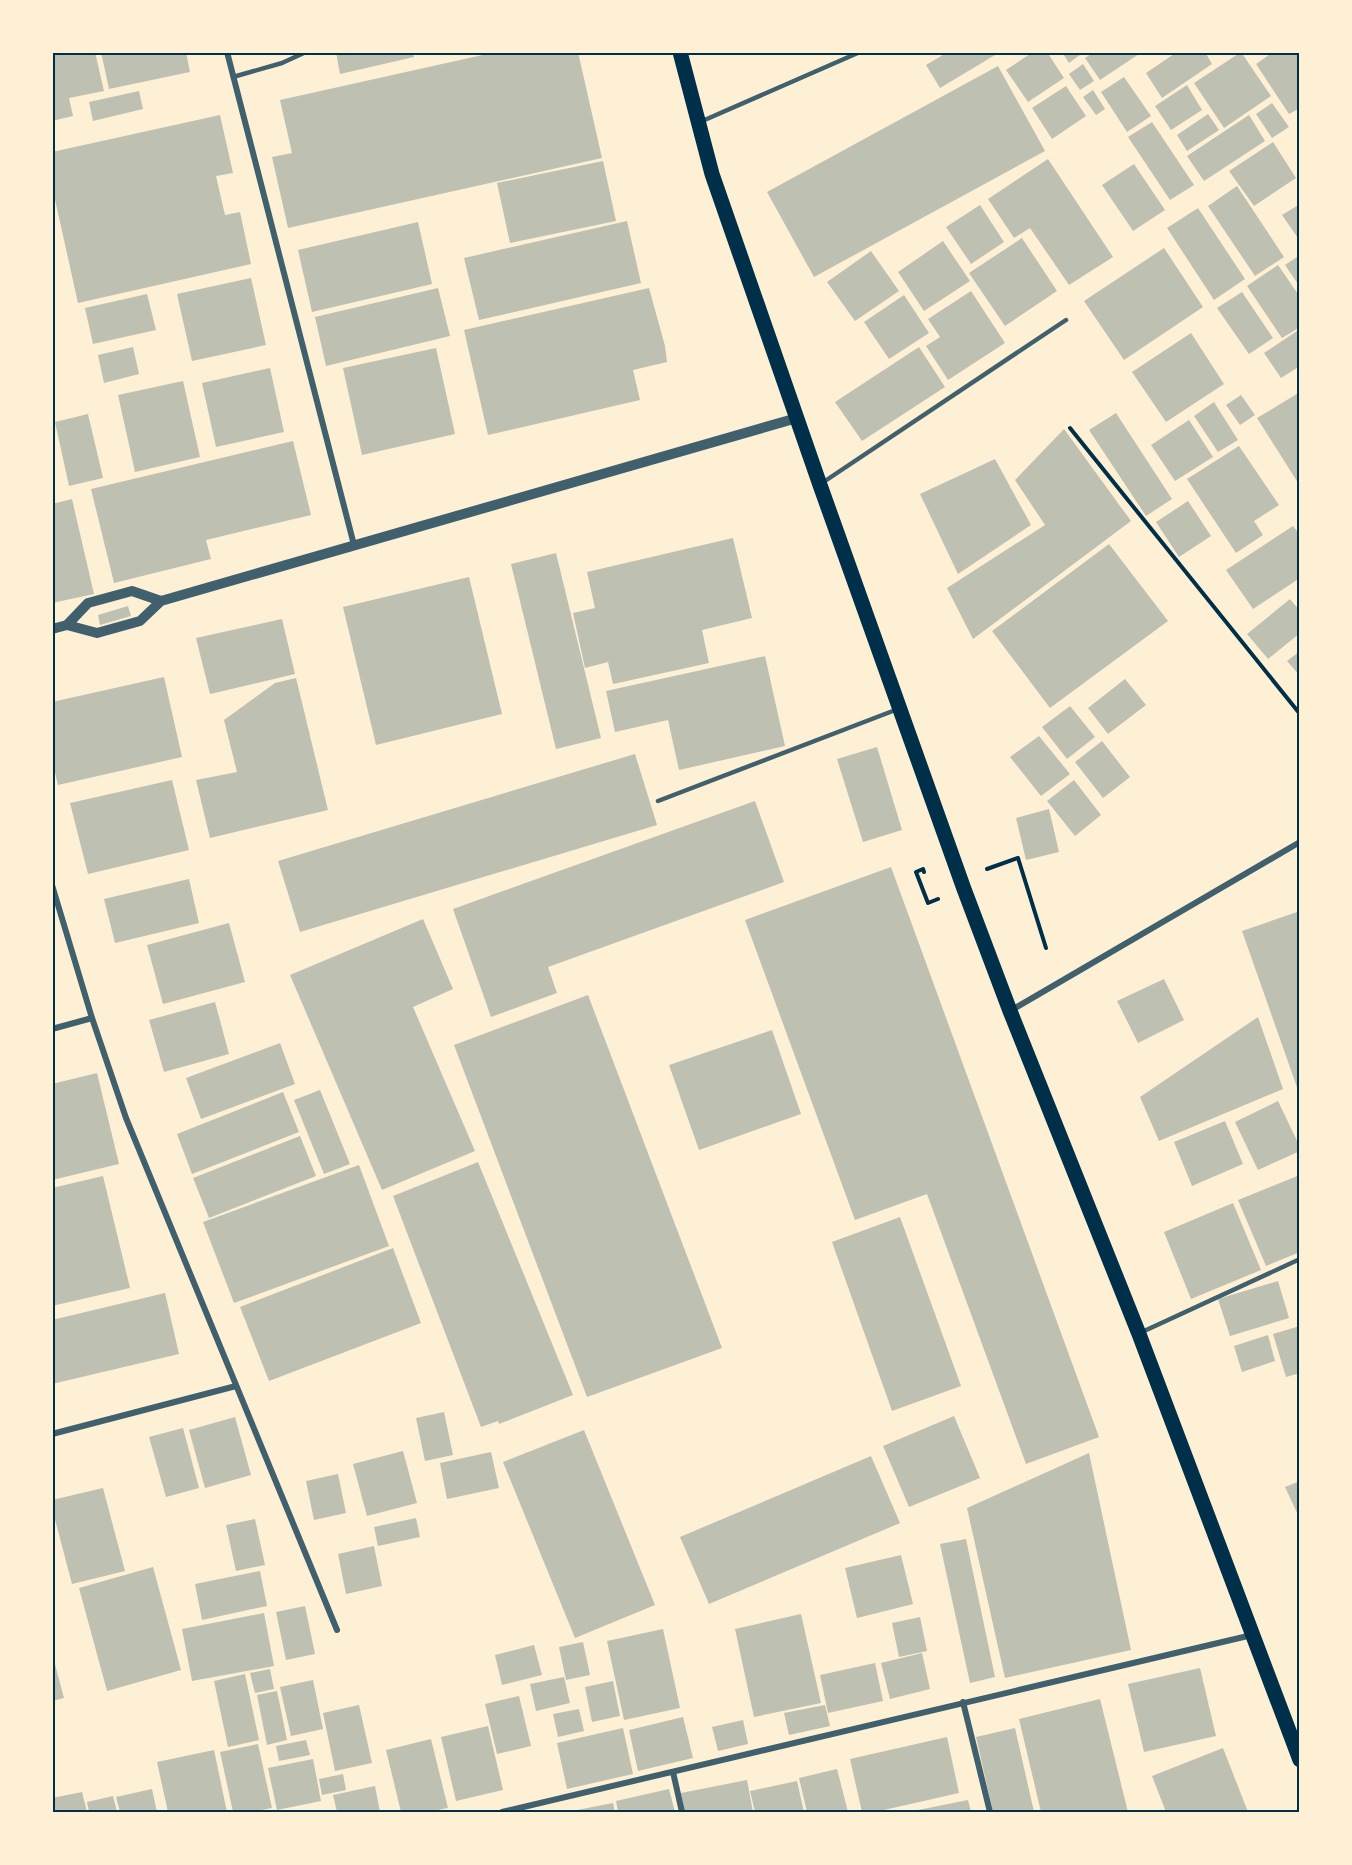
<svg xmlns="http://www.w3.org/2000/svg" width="1352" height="1865" viewBox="0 0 1352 1865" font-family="Roboto,sans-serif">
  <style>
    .building { fill: #bec0b2 }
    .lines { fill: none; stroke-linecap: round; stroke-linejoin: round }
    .path { stroke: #003049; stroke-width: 4 }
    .service { stroke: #3f606c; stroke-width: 4.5 }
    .minor { stroke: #3f606c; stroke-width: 6 }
    .tertiary { stroke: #3f606c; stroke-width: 10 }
    .primary { stroke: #003049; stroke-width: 15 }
    .neatline { fill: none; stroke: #003049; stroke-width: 2 }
  </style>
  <rect width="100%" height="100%" fill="#fdf0d5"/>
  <path class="building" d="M52,52h43l9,39 -35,7 4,18 -21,5z
    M101,52h85l4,20 -81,17z
    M336,52h77l1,5 -74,17z
    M496,52h82l24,106 -314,70 -16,-71 20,-4 -12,-53z
    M948,52h52l-60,36 -14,-23z
    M1033,52h14l17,26 -36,24 -22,-32z
    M1062,52h22l-15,11z
    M1094,52h48l-42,28 -15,-22z
    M1177,52h28l7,12 -50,34 -16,-25z
    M1241,52l30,44 -47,32 -30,-45z
    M1273,52h27v56l-11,6 -33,-50z
    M1083,64l11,17 -14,9 -11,-16z
    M998,66l47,85 -231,126 -47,-85z
    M1124,77l27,39 -24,16 -26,-40z
    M1187,85l15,25 -31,20 -16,-24z
    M1066,86l20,30 -34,23 -20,-31z
    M1093,90l12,19 -9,6 -13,-18z
    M139,91l4,18 -50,12 -4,-19z
    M1272,103l17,24 -17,11 -16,-24z
    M1208,114l11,16 -32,21 -10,-16z
    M220,115l13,58 -17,3 9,39 15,-3 11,52 -173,39 -26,-117v-34z
    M1249,115l16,26 -61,40 -17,-25z
    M1152,122l42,63 -24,15 -42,-63z
    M1273,142l23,36 -42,28 -25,-35z
    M1048,159l65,98 -44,28 -39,-57 -16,10 -26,-39z
    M603,161l13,60 -106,22 -13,-60z
    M1134,164l31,46 -32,21 -31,-46z
    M1237,186l47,71 -29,19 -47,-70z
    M1300,204v37l-18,-26z
    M980,205l24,37 -33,22 -25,-37z
    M1198,208l47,71 -31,21 -47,-72z
    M627,221l14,62 -162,37 -15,-62z
    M418,222l14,62 -120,28 -14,-62z
    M1022,238l35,53 -52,35 -36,-53z
    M943,241l27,40 -46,30 -26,-39z
    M1164,248l39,59 -79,53 -40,-59z
    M871,251l28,40 -44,30 -28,-39z
    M1300,255v32l-15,-22z
    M1278,265l22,32v30l-18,11 -35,-52z
    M251,278l15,67 -74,16 -15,-67z
    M438,288l12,48 -124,30 -11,-49z
    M649,288l16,58 2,16 -34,8 7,30 -152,35 -24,-105z
    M971,291l34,52 -57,37 -22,-34 14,-9 -12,-18z
    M1242,292l31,46 -24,16 -32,-46z
    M147,294l9,36 -63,14 -8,-36z
    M904,295l25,38 -40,26 -25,-37z
    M1297,331l3,5v30l-19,12 -17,-25z
    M1191,333l33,51 -58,38 -34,-50z
    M133,347l6,27 -35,9 -6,-28z
    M919,347l26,40 -83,54 -27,-39z
    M436,348l19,86 -93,21 -19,-87z
    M270,368l14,64 -68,15 -14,-64z
    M183,381l17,76 -65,15 -17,-77z
    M1300,392v94l-43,-68z
    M1241,395l14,20 -15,10 -14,-20z
    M1214,402l24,38 -20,12 -24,-36z
    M1116,413l56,86 -26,17 -57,-86z
    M88,414l15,64 -34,8 -14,-64z
    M1189,420l24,37 -38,24 -24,-36z
    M1064,429l67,92 -158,118 -26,-51 98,-63 -30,-45z
    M293,441l18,74 -105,25 5,19 -97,24 -23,-94z
    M1239,446l40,59 -25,16 9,14 -27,18 -49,-74z
    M995,459l36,66 -73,49 -38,-80z
    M72,499l22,95 -42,9v-99z
    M1188,501l23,35 -32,21 -23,-35z
    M1293,526l7,9v43l-47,31 -27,-39z
    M733,538l19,80 -50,12 7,33 -96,21 -5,-22 -23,6 -12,-55 22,-5 -8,-36z
    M1109,544l59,77 -118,87 -58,-77z
    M556,553l45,185 -45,11 -45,-185z
    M469,577l33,137 -126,31 -33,-138z
    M1290,599l10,12v22l-32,26 -21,-25z
    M128,606l3,10 -31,9 -2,-10z
    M282,619l13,55 -85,20 -14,-56z
    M1300,651v25l-13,-15z
    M765,656l20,90 -106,24 -11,-50 -53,12 -9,-41z
    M164,677l18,80 -124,28 -6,-25v-58z
    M296,678l32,132 -118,28 -14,-58 41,-8 -13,-52 51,-37z
    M1125,679l21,26 -38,29 -20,-26z
    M1070,706l25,31 -28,22 -25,-32z
    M1039,736l31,38 -29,22 -31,-39z
    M1102,741l28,36 -27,21 -28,-36z
    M877,747l25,83 -39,12 -26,-83z
    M635,754l22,71 -357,107 -22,-71z
    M172,780l17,70 -101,24 -18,-71z
    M1074,780l27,35 -26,21 -28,-35z
    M755,801l29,81 -236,85 9,26 -66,24 -38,-108z
    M1049,809l10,43 -33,8 -10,-42z
    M891,867l208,570 -73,27 -99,-270 -72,26 -110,-300z
    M189,879l10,44 -84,20 -11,-44z
    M1300,911v181l-1,1 -57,-162z
    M423,919l30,70 -40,18 62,144 -93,39 -92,-215z
    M229,923l16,59 -82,22 -16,-59z
    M1164,979l20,41 -46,23 -21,-42z
    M588,995l134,353 -135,49 -133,-352z
    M215,1002l14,52 -65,18 -15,-52z
    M1258,1017l25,72 -124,52 -19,-44z
    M772,1030l29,84 -102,36 -30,-85z
    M280,1043l15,41 -94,35 -15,-41z
    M97,1073l22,91 -67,16v-96z
    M320,1090l30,74 -26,10 -30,-74z
    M283,1092l16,40 -107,42 -15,-40z
    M1278,1101l22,46v4l-42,19 -23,-48z
    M1225,1121l18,43 -51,22 -18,-44z
    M300,1136l16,40 -107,42 -16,-40z
    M478,1162l95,233 -74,29 -1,-3 -17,6 -88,-231z
    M359,1165l30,81 -155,57 -31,-81z
    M1300,1175v77l-34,14 -28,-66z
    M103,1176l27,112 -78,18v-118z
    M1233,1203l28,67 -70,29 -27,-67z
    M900,1217l61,169 -69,25 -60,-169z
    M393,1248l28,75 -152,58 -29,-74z
    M1278,1281l11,37 -59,18 -12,-37z
    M165,1293l14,61 -127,30v-64z
    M1300,1326v47l-14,4 -13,-43z
    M1268,1335l7,26 -33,11 -8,-26z
    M444,1412l9,43 -28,6 -9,-43z
    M954,1416l26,62 -71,29 -26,-61z
    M235,1417l16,58 -46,13 -16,-58z
    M183,1428l16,60 -33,9 -17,-60z
    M584,1430l71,175 -80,33 -72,-176z
    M403,1451l14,52 -50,13 -14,-52z
    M491,1452l8,36 -52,11 -7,-36z
    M1089,1453l42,197 -126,28 -38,-170z
    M871,1456l29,67 -191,81 -29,-67z
    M338,1474l8,39 -32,7 -8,-39z
    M1300,1481v38l-15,-32z
    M103,1488l22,83 -53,13 -20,-76v-8z
    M416,1518l4,19 -42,9 -4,-19z
    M255,1519l10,46 -29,6 -10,-46z
    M966,1539l29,138 -25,6 -30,-139z
    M374,1546l8,40 -36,8 -8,-40z
    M901,1555l12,49 -56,14 -12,-50z
    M153,1567l28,103 -74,21 -28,-103z
    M260,1571l7,35 -65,14 -7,-36z
    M305,1606l10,48 -29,6 -10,-48z
    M264,1613l10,53 -82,15 -10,-52z
    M801,1614l20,89 -67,14 -19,-88z
    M920,1617l7,34 -28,6 -7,-34z
    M663,1629l17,79 -56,12 -17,-79z
    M583,1642l7,33 -24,5 -7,-33z
    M534,1645l8,30 -40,10 -7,-30z
    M52,1653l12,45 -12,3z
    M922,1653l8,36 -40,10 -9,-36z
    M875,1663l8,38 -55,12 -8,-38z
    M1200,1668l16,68 -72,16 -16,-68z
    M270,1669l4,20 -19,4 -5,-20z
    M245,1674l14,66 -31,7 -14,-66z
    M564,1677l6,26 -34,8 -6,-27z
    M313,1680l10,49 -32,7 -11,-49z
    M613,1681l7,35 -28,6 -7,-35z
    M277,1691l10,49 -20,5 -10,-50z
    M519,1696l12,50 -34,8 -12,-50z
    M1100,1699l28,113h-87l-22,-93z
    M359,1705l13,58 -37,8 -12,-58z
    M825,1705l5,21 -41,9 -5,-22z
    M579,1709l5,22 -26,6 -5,-23z
    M683,1717l10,41 -55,13 -9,-41z
    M743,1720l5,24 -30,7 -6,-24z
    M488,1726l15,64 -47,11 -15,-64z
    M623,1728l10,46 -66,15 -10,-46z
    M1015,1728l19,84h-41l-17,-75z
    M947,1737l12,56 -84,19h-13l-12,-53z
    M431,1739l17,69 -20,4h-27l-15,-62z
    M306,1740l4,15 -31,6 -3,-15z
    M258,1744l14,64 -20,4h-19l-13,-60z
    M1223,1748l25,64h-82l-14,-36z
    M214,1750l13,62h-59l-11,-50z
    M313,1759l8,42 -44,9 -9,-42z
    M837,1769l11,43h-41l-8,-34z
    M343,1774l3,16 -24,5 -3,-16z
    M747,1780l6,32h-69l-3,-19z
    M797,1781l7,31h-49l-5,-21z
    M375,1786l5,26h-43l-4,-17z
    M152,1789l5,23h-37l-4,-15z
    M669,1789l6,23h-57l-2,-11z
    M82,1792l5,20h-35v-14z
    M113,1796l4,16h-28l-2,-10z
    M968,1800l3,12h-58v-1z
    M613,1803l2,9h-43v-1z"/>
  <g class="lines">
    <path class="path" d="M1070,428l230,286
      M987,869l31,-11 28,90
      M924,872l-1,-3 -7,3 12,31 10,-4"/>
    <path class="service" d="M233,77l49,-14 24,-11
      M700,122l160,-70
      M822,483l244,-163
      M658,801l240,-92
      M1142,1332l158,-73"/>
    <path class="minor" d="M227,52l127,493
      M52,885l40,133 34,100 211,512
      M1010,1011l290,-169
      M52,1029l40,-11
      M52,1434l184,-48
      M963,1702l27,110
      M673,1772l9,40
      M502,1812l750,-177"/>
    <path class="tertiary" d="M67,625l30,8 43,-12 21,-20 636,-183
      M52,629l15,-4 21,-22 44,-12 29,10"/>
    <path class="primary" d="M680,52l32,122 108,311 144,404 46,122 129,323 161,426"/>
  </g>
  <rect width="1352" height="1865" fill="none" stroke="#fdf0d5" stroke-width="108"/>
  <rect x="54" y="54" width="1244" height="1757" class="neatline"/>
</svg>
